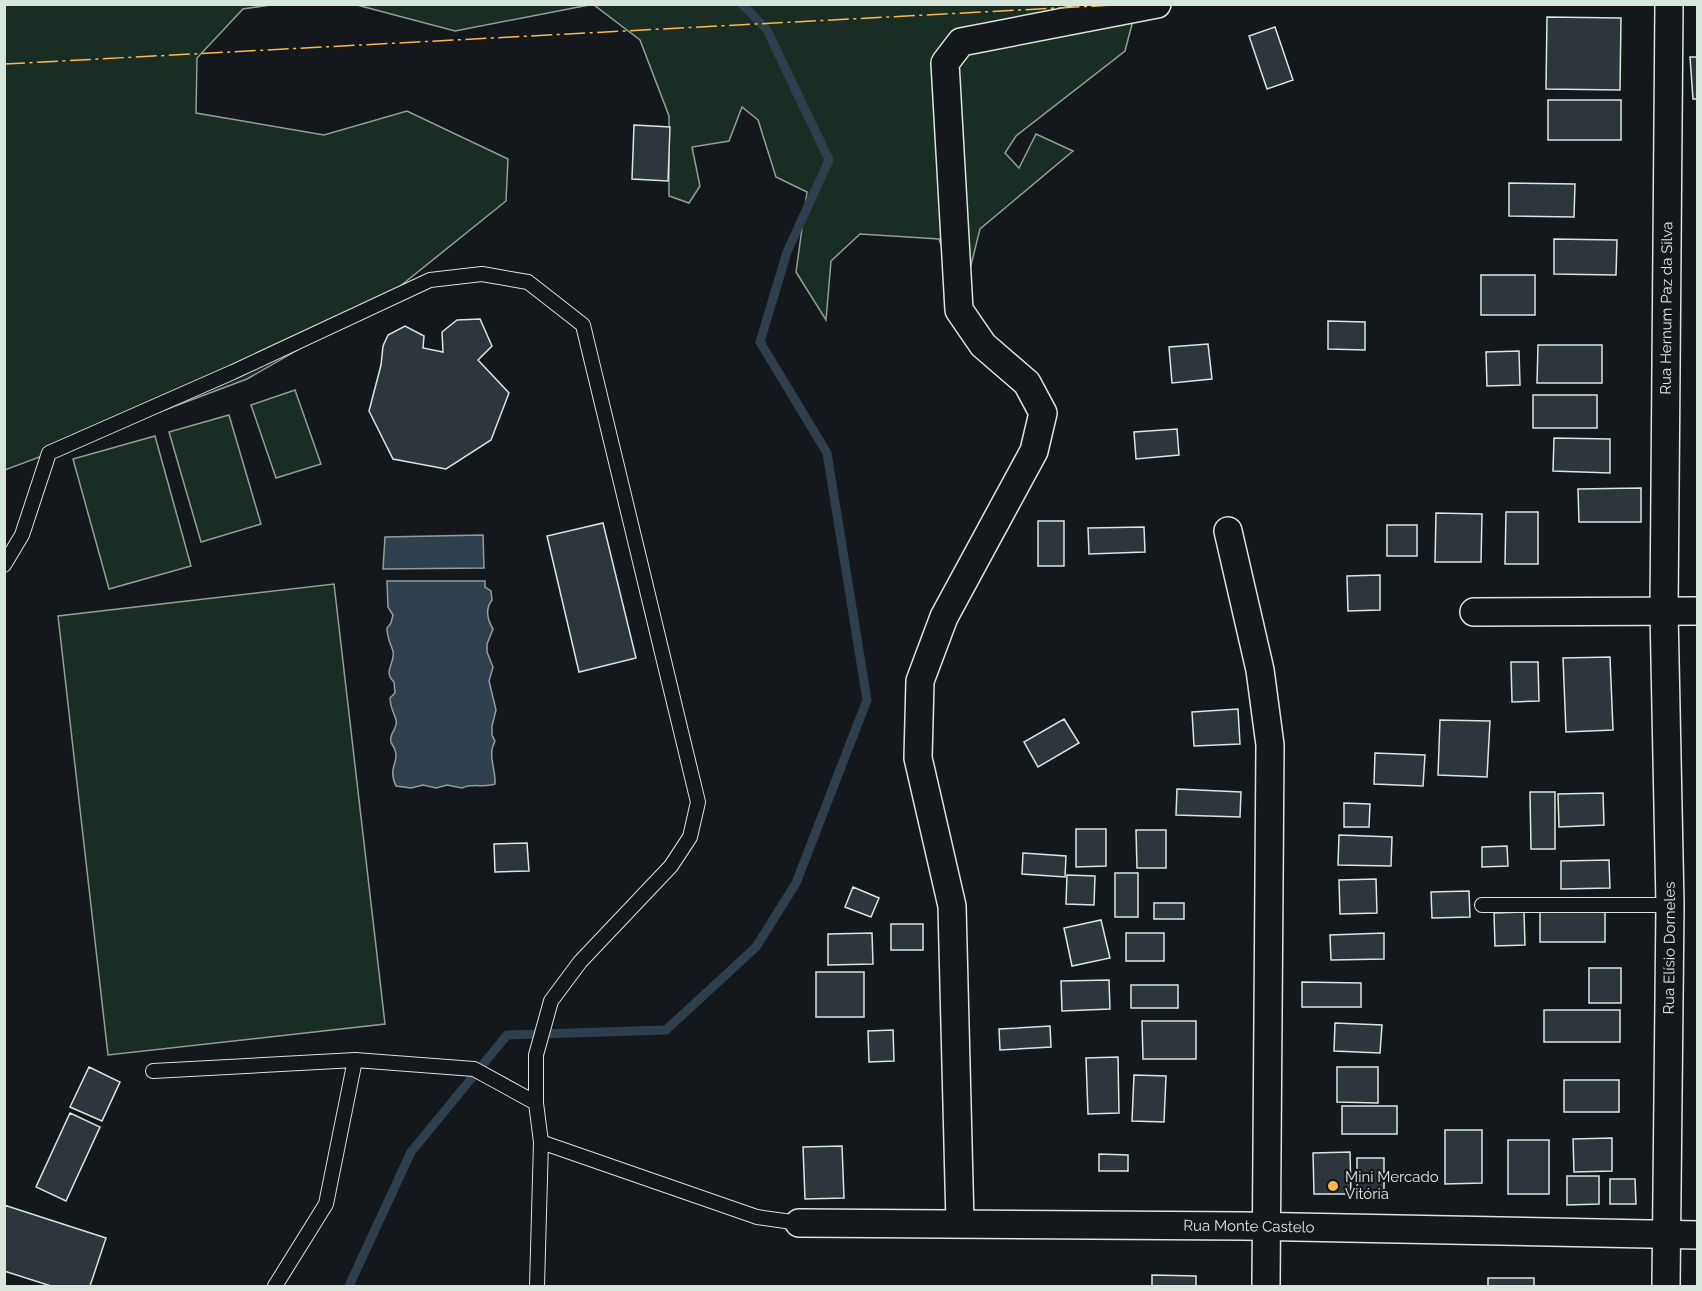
<svg xmlns="http://www.w3.org/2000/svg" width="1702" height="1291" viewBox="0 0 1702 1291" font-family="Raleway,sans-serif">
  <style>
    .green { fill: #1a2d24; stroke: #939e99; stroke-width: 1.5 }
    .water { fill: #2f3f4d; stroke: #939e99; stroke-width: 1.5 }
    .lines { fill: none; stroke-linecap: round; stroke-linejoin: round }
    .stream { stroke: #2f3f4d; stroke-width: 9 }
    .building { fill: #2c363c; stroke: #d8e6dc; stroke-width: 1.5 }
    .lane-casing { stroke: #d8e6dc; stroke-width: 16 }
    .street-casing { stroke: #d8e6dc; stroke-width: 30 }
    .lane { stroke: #14181c; stroke-width: 14 }
    .street { stroke: #14181c; stroke-width: 27 }
    .power { stroke: #ffb74d; stroke-width: 1.5; stroke-dasharray: 21 4.5 3 4.5; stroke-linecap: butt }
    .poi-dot { fill: #ffb74d; stroke: #14181c; stroke-width: 2 }
    .labels { text-anchor: middle; stroke-width: 4.5; stroke-linejoin: round; paint-order: stroke }
    .street-label { font-size: 15px; fill: #d8e6dc; stroke: #14181c }
    .poi-label { font-size: 15px; fill: #d8e6dc; stroke: #14181c; text-anchor: start }
  </style>
  <rect width="100%" height="100%" fill="#14181c"/>
  <path class="green" d="M5,5h265l-27,4 -46,49 -1,55 128,22 83,-24 101,48 -2,42 -128,103 -131,75 -242,91z
    M357,5h232l-134,26z
    M594,5h543l-12,46 -109,85 -11,17 14,15 17,-34 37,17 -93,78 -10,40 -18,8 -13,-38 -79,-5 -29,27 -5,59 -30,-48 11,-80 -31,-15 -18,-57 -16,-13 -13,34 -37,6 8,39 -11,17 -20,-7v-80l-29,-76z
    M295,390l26,74 -45,14 -25,-73z
    M229,415l32,109 -60,18 -32,-110z
    M155,436l36,130 -82,23 -36,-130z
    M334,584l51,440 -277,31 -50,-439z"/>
  <path class="water" d="M483,535l1,33 -101,1 2,-32z
    M387,581h98v6l6,4 1,9c-7,9 -5,19 1,29l-6,15v8l6,15 -4,14 7,29 -4,16v9l3,6c-8,15 1,27 0,43 -11,4 -23,-1 -33,4l-15,-3 -11,3 -13,-3 -12,3 -15,-2c-9,-19 4,-24 -1,-36 -1,-5 -6,-6 -4,-13 1,-6 7,-10 5,-17 -2,-9 -6,-11 -6,-22l5,-5 -1,-11c-12,-11 2,-19 -1,-31 -3,-9 -6,-13 -6,-23l4,-5 2,-8 -5,-8z"/>
  <g class="lines">
    <path class="stream" d="M349,1286l62,-134 96,-117 159,-5 90,-83 40,-64 71,-183 -40,-247 -67,-111 27,-90 42,-92 -62,-130 -25,-26"/>
  </g>
  <path class="building" d="M1547,17l74,1 -1,72 -74,-1z
    M1275,27l18,53 -26,9 -18,-53z
    M1690,57h8v42h-5z
    M1548,100h73v40h-73z
    M634,125l36,2 -2,54 -36,-2z
    M1509,183l66,1 -1,33 -65,-1z
    M1554,239l63,1 -1,35 -62,-1z
    M1481,275h54v40h-54z
    M480,319l12,27 -14,14 31,33 -18,47 -45,29 -53,-10 -24,-48 12,-46 2,-19 5,-11 17,-9 19,10 -1,12 20,4 -1,-20 15,-12z
    M1328,321l37,1v28l-37,-1z
    M1208,344l4,35 -40,4 -3,-36z
    M1538,345h64v38h-65z
    M1519,351l1,34 -33,1 -1,-34z
    M1533,395h64v33h-64z
    M1177,429l2,26 -43,4 -2,-27z
    M1554,438l56,1v34l-57,-2z
    M1641,488v34h-62l-1,-33z
    M1506,512h32v52h-33z
    M1436,513l46,1 -1,48h-46z
    M1038,521h26v45h-26z
    M603,523l33,135 -57,14 -32,-136z
    M1387,525h30v31h-30z
    M1144,527l1,25 -56,2 -1,-26z
    M1380,575v35l-32,1 -1,-35z
    M1610,657l3,73 -47,2 -3,-74z
    M1511,662h27l1,39 -27,1z
    M1238,709l2,35 -46,2 -2,-34z
    M1064,719l15,24 -41,24 -14,-25z
    M1440,720l50,1 -3,56 -49,-2z
    M1375,753l50,2 -2,31 -49,-2z
    M1177,789l64,3 -1,25 -64,-2z
    M1530,792h25v57h-24z
    M1603,793l1,32 -45,2 -1,-33z
    M1344,803l26,1 -1,23h-25z
    M1076,829h30v37l-30,1z
    M1136,830h30v38h-29z
    M1339,835l53,2 -1,29 -53,-1z
    M527,843l2,28 -34,1 -1,-28z
    M1507,846l1,20 -26,1v-20z
    M1023,853l43,3 -1,21 -43,-3z
    M1609,860l1,28 -49,1v-28z
    M1115,873h23v44h-23z
    M1067,875l28,1 -1,29 -28,-1z
    M1376,879l1,34 -37,1 -1,-34z
    M853,887l26,11 -8,19 -26,-10z
    M1469,891l1,26 -38,1 -1,-26z
    M1154,903h30v16h-30z
    M1540,909h65v33h-65z
    M1524,912l1,33 -30,1 -1,-33z
    M1101,920l9,38 -38,8 -8,-38z
    M891,924h32v26h-32z
    M872,933l1,31 -45,1v-31z
    M1126,933h38v28h-38z
    M1384,933v26l-53,1 -1,-25z
    M1589,968h32v35h-32z
    M816,972h48v45h-48z
    M1109,980l1,29 -48,2 -1,-30z
    M1302,982l59,1v24h-59z
    M1131,985h47v23h-47z
    M1544,1010h76v32h-76z
    M1142,1021h54v38h-53z
    M1335,1023l47,2 -2,28 -46,-2z
    M1050,1026l1,21 -51,3 -1,-21z
    M893,1030l1,31 -25,1 -1,-31z
    M1118,1057l1,56 -31,1 -2,-56z
    M89,1067l31,15 -18,39 -32,-14z
    M1337,1067h41v36l-41,-1z
    M1134,1075l32,1 -2,46 -32,-1z
    M1564,1080h55v32h-55z
    M1342,1106h55v28h-55z
    M70,1113l30,14 -34,74 -30,-14z
    M1445,1130h37v53l-37,1z
    M1612,1138v33l-38,1 -1,-33z
    M1508,1140h41v54h-41z
    M842,1146l2,52 -39,1 -2,-52z
    M1350,1152l1,42h-37l-1,-41z
    M1099,1154l29,1v16h-29z
    M1357,1158h27v36h-27z
    M1567,1176h32v28l-32,1z
    M1610,1179h25l1,25h-26z
    M4,1205l102,33 -16,48h-39l-47,-15z
    M1152,1275l44,1v10h-44z
    M1488,1278h46v8h-46z"/>
  <g class="lines">
    <defs>
      <path id="lane" d="M4,565l18,-30 27,-82 184,-81 197,-92 52,-6 46,8 55,43 115,477 -8,35 -19,29 -91,96 -29,39 -15,54v48l5,39 -4,144
        M1482,905h188
        M153,1071l202,-11
        M541,1142l216,75 42,6
        M275,1286l51,-82 29,-144 119,9 62,34"/>
      <g id="street">
        <path d="M1228,531l32,139 10,75 -4,541"/>
        <path d="M1474,612l224,-1"/>
        <path id="s1" d="M799,1223l443,3 456,9"/>
        <path d="M960,1223l-8,-317 -34,-148 2,-77 24,-64 90,-166 9,-38 -16,-30 -44,-38 -24,-35 -14,-247 16,-21 196,-38"/>
        <path id="s2" d="M1666,1286l4,-381 -6,-294 5,-607"/>
      </g>
    </defs>
    <use href="#lane" class="lane-casing"/>
    <use href="#street" class="street-casing"/>
    <use href="#lane" class="lane"/>
    <use href="#street" class="street"/>
    <path class="power" d="M4,64l1128,-60"/>
  </g>
  <circle class="poi-dot" cx="1333" cy="1186" r="6"/>
  <g class="labels">
    <g class="street-label">
      <text dy="5" stroke="none"><textPath href="#s2" startOffset="978">Rua Hernum Paz da Silva</textPath></text>
      <text dy="5" stroke="none"><textPath href="#s2" startOffset="338">Rua Elísio Dorneles</textPath></text>
      <text dy="5" stroke="none"><textPath href="#s1" startOffset="450">Rua Monte Castelo</textPath></text>
    </g>
    <g class="poi-label">
      <text x="1345" y="1182">Mini Mercado<tspan x="1345" dy="17">Vitória</tspan></text>
    </g>
  </g>
  <rect width="1702" height="1291" fill="none" stroke="#d8e6dc" stroke-width="12"/>
</svg>
